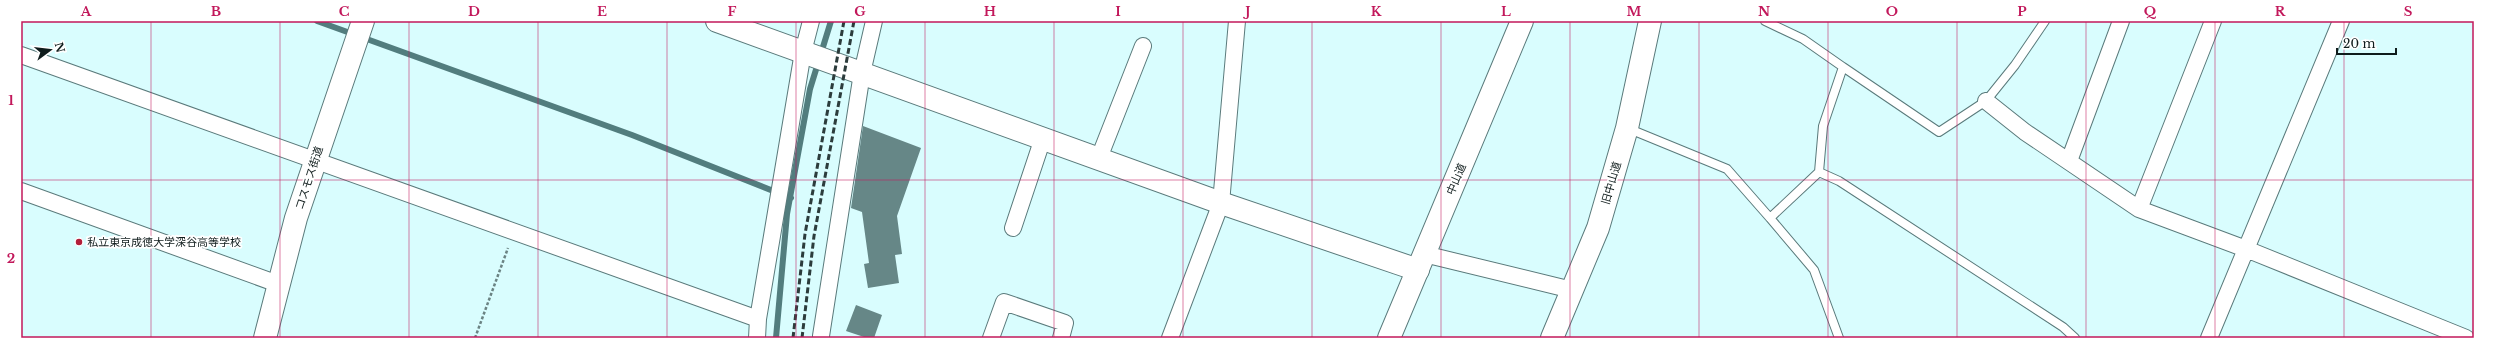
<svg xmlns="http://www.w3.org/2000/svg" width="2495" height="359" viewBox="0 0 2495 359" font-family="'Libre Baskerville','Noto Sans JP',serif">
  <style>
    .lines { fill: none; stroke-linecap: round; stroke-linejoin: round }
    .stream { stroke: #527d7e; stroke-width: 6 }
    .building { fill: #668787 }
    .lane-casing { stroke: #5a7a7b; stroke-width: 10 }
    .street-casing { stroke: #5a7a7b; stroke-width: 18 }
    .secondary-casing { stroke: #5a7a7b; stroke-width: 24 }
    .highway-casing { stroke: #5a7a7b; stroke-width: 24 }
    .path { stroke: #6b8383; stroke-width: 2.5; stroke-dasharray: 3 2; stroke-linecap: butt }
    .lane { stroke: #fff; stroke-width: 8 }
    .street { stroke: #fff; stroke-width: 16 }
    .secondary { stroke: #fff; stroke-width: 22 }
    .highway { stroke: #fff; stroke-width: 22 }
    .rail { stroke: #2c3c3c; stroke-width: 3; stroke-dasharray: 6 3; stroke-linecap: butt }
    .grid { fill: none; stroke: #c2185b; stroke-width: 1; stroke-opacity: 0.55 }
    .poi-dot { fill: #b21f3a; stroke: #fff; stroke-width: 1.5 }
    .labels { text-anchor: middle; stroke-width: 3.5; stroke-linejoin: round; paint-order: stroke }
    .street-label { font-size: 11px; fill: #0f1c1c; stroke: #fff }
    .poi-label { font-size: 11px; fill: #0f1c1c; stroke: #fff; text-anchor: start }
    .neatline { fill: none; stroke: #c2185b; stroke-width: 1.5 }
    .grid-label { font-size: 13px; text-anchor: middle; font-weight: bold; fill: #c2185b }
  </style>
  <rect width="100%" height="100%" fill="#d9fdfe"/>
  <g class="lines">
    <path class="stream" d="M317,21l315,114 159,63
      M776,338l11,-124 23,-125 21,-68"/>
  </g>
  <path class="building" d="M863,126l58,22 -24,68 5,38 -7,1 4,28 -31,5 -4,-24 5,-1 -7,-51 -11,-4z
    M856,305l26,10 -8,23h-7l-21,-7z"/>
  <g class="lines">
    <defs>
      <path id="lane" d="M1765,21l38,18 40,28
        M1627,128l100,41 43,49 49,-46 20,9 224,146 12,11
        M1819,172l4,-46 20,-59 96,65 47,-31 29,-36 30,-44
        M1770,218l44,52 25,68"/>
      <path id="street" d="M21,55l737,264
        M1986,101l39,31 114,77 107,40 220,89
        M1099,158l44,-112
        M2069,161l52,-140
        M21,191l257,93
        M2139,209l74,-188
        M1013,228l30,-90
        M1424,254l148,36
        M821,336l41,-263 12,-52
        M757,338l1,-19 45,-267 8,-31
        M991,338l13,-36 61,21 -4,15
        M1170,338l51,-135 16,-182
        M2209,338l132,-317"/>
      <path id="secondary" d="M717,21l504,182 197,67
        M265,338l31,-120 67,-197
        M1552,338l46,-110 29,-100 23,-107"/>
      <path id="highway" d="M1389,338l133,-317"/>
    </defs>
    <use href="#lane" class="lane-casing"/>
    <use href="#street" class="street-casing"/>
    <use href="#secondary" class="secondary-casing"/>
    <use href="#highway" class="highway-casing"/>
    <path class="path" d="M475,338l33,-90"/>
    <use href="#lane" class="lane"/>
    <use href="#street" class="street"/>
    <use href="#secondary" class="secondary"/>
    <use href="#highway" class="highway"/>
    <path class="rail" d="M793,338l12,-104 39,-213
      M802,338l12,-102 40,-215"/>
  </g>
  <path class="grid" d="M151,21v317M280,21v317M409,21v317M538,21v317M667,21v317M796,21v317M925,21v317M1054,21v317M1183,21v317M1312,21v317M1441,21v317M1570,21v317M1699,21v317M1828,21v317M1957,21v317M2086,21v317M2215,21v317M2344,21v317M21,180h2453"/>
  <circle class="poi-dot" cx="79" cy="242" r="4"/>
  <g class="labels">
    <g class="street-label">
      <text transform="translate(309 178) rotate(-72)" y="4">コスモス街道</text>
      <text transform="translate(1456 179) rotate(-67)" y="4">中山道</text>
      <text transform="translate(1611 183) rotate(-74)" y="4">旧中山道</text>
    </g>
    <g class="poi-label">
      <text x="87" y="246">私立東京成徳大学深谷高等学校</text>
    </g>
  </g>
  <rect width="2495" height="359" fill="none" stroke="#ffffff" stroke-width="44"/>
  <g transform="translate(50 50) rotate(75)" stroke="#ffffff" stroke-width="3" paint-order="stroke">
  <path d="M0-3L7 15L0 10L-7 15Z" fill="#0f1c1c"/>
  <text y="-6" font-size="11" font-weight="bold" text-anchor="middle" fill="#0f1c1c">N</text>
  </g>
  <path d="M2337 48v6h59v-6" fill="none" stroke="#0f1c1c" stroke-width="2"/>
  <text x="2343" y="48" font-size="12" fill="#0f1c1c" stroke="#ffffff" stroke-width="3" paint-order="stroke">20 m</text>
  <rect x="22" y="22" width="2451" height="315" class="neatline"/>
  <g class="grid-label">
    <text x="86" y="16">A</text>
    <text x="216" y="16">B</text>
    <text x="344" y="16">C</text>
    <text x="474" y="16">D</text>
    <text x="602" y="16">E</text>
    <text x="732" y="16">F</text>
    <text x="860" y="16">G</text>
    <text x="990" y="16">H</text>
    <text x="1118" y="16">I</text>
    <text x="1248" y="16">J</text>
    <text x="1376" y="16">K</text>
    <text x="1506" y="16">L</text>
    <text x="1634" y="16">M</text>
    <text x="1764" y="16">N</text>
    <text x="1892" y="16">O</text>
    <text x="2022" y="16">P</text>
    <text x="2150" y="16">Q</text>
    <text x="2280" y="16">R</text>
    <text x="2408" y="16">S</text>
    <text x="11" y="105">1</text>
    <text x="11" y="263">2</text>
  </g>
</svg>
